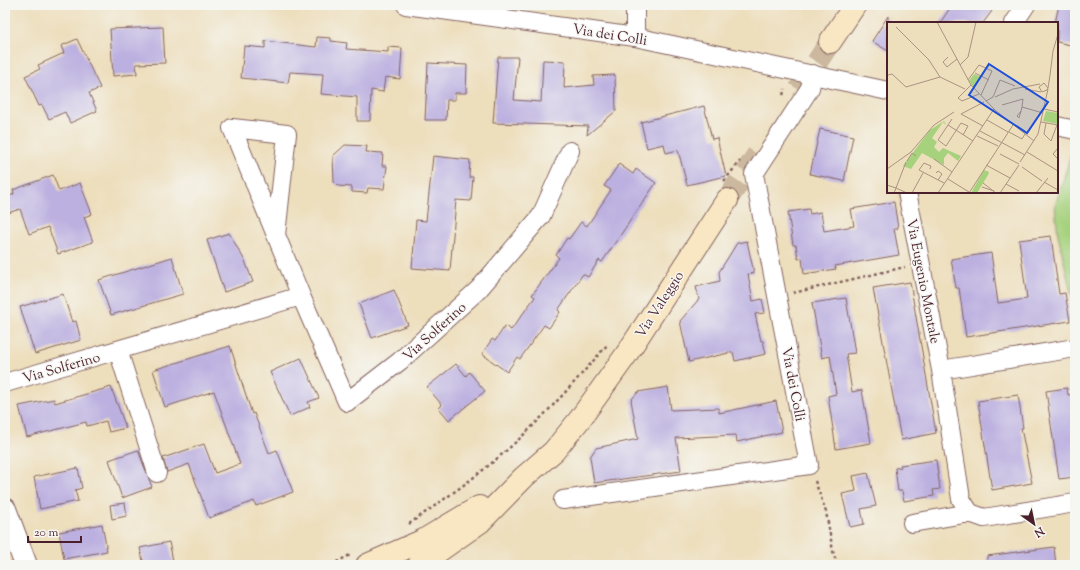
<svg xmlns="http://www.w3.org/2000/svg" width="1080" height="570" viewBox="0 0 1080 570" font-family="'Sorts Mill Goudy',serif">
  <style>
    .green { fill: #a6d17d; stroke: #787854 }
    .building { fill: #bcb0e0 }
    .lines { fill: none; stroke-linecap: round; stroke-linejoin: round }
    .secondary-tunnel { stroke: #ccb89f; stroke-width: 22; stroke-dasharray: 22 11; stroke-linecap: butt }
    .minor-casing { stroke: #83625e; stroke-width: 20 }
    .tertiary-casing { stroke: #83625e; stroke-width: 24 }
    .secondary-casing { stroke: #83625e; stroke-width: 24 }
    .path { stroke: #83625e; stroke-width: 2.5; stroke-dasharray: 3 3; stroke-linecap: butt }
    .minor { stroke: #fff; stroke-width: 18 }
    .tertiary { stroke: #fff; stroke-width: 22 }
    .secondary { stroke: #f9e7c3; stroke-width: 22 }
    .labels { text-anchor: middle; stroke-width: 3; stroke-linejoin: round; paint-order: stroke }
    .street-label { font-size: 14px; fill: #4a1f2b; stroke: #f6f6f2 }
    .inset-road { fill: none; stroke: #ac9282; stroke-width: 1 }
    .view { fill: #1d4ed8; fill-opacity: 0.15; stroke: #1d4ed8; stroke-width: 2 }
    .inset-edge { fill: none; stroke: #4a1f2b; stroke-width: 2 }
  </style>
  <rect width="100%" height="100%" fill="#f6f6f2"/>
  <filter id="ink" filterUnits="userSpaceOnUse"><feTurbulence type="fractalNoise" baseFrequency=".025" numOctaves="2"/><feDisplacementMap in="SourceGraphic" scale="8" xChannelSelector="R" yChannelSelector="G"/><feConvolveMatrix kernelMatrix="1 2 1 2 8 2 1 2 1" color-interpolation-filters="sRGB"/></filter>
  <filter id="wash" filterUnits="userSpaceOnUse"><feTurbulence type="fractalNoise" baseFrequency=".012" numOctaves="4" result="noise"/><feDisplacementMap in="SourceGraphic" scale="16" xChannelSelector="R" yChannelSelector="G"/><feGaussianBlur stdDeviation="0.9" result="paint"/><feColorMatrix in="noise" values="0 0 0 0 0 0 0 0 0 0 0 0 0 0 0 0 0 1.4 0 .05"/><feComposite in="paint" operator="in"/></filter>
  <g filter="url(#wash)">
    <rect width="100%" height="100%" fill="#eddebc"/>
    <path class="green" d="M1073,148h2v163l-17,-76 -3,-29z"/>
    <g id="blocks">
      <path class="building" d="M952,5h31l9,6 -9,12h-43z
        M1059,5h16v41l-18,-4v-19h-2z
        M888,16v35l-16,-10z
        M163,27l2,36 -29,1 1,10 -24,2 -3,-47z
        M317,37l14,1v3l16,2 -1,6 42,3v-5l14,1 -2,31 -15,-2 -2,15 -12,-2 -1,31h-13v-24l-36,-3 2,-20 -33,-2 -2,11 -47,-5 3,-32 21,2v-7l51,6z
        M77,39l23,49 -11,5 8,18 -27,12 -5,-11 -16,7 -7,-14 -3,1 -14,-30 15,-7 -2,-4 26,-12 -3,-7z
        M498,57h20l-4,43 27,2 2,-42 22,1 -1,27 30,-3 -1,-9 22,-1 1,36 -29,24 1,-9 -95,-3z
        M428,63l39,2 -1,28h-11v7h-8l-1,20h-21z
        M704,106l8,33 5,-1 9,38 -39,9 -9,-35 -12,3 -2,-9 -17,4 -6,-26z
        M820,129l33,7 -9,45 -34,-7z
        M345,145l22,1 -1,6 17,1 -1,13h5l-3,23 -16,-1 -1,5 -15,-1v-5l-14,-1 -4,-4 -1,-26z
        M433,156l37,4 -1,17h4l-2,24 -15,-1 -6,71 -38,-3 4,-48 10,1z
        M619,164l14,10 3,-5 20,14 -54,79 -3,-2 -11,17 -5,-3 -25,36 2,2 -11,16 -5,-3 -24,34 -3,-2 -10,15 -25,-18 10,-15 3,2 10,-15 6,4 24,-33 -3,-2 27,-37 -3,-3 11,-17 2,1 12,-17 6,4 24,-36 -7,-4z
        M53,175l6,16 21,-8 12,31 -8,3 9,25 -35,12 -10,-27 -19,7 -9,-25 -15,5v-16l9,-4 -1,-4z
        M894,202l4,26 -4,1 5,26 -64,11 1,3 -32,5 -2,-16 -4,1 -2,-14h-3l-5,-33 21,-3 1,5 11,-2 3,19 30,-5 -3,-17z
        M229,233l16,28 8,21 -29,10 -17,-52z
        M1051,236l8,58 6,-1 5,28 -104,16 -7,-49h-3l-5,-29 40,-6 7,50 29,-4 -8,-59z
        M747,241l7,32 -6,1 5,27 9,-2 3,14 -10,1 6,27h2l3,13 -31,7 -2,-9 -44,10 -9,-41 19,-22 -3,-12 24,-6 -1,-9 18,-29z
        M172,257l11,37 -72,21 -12,-35z
        M910,282l26,151 -35,7 -28,-152z
        M394,290l14,35 -36,13 -13,-34z
        M63,294l9,28 4,-1 5,19 -46,14 -15,-47z
        M846,298l9,55 -9,1 6,38 10,-2 9,53 -35,6 -8,-53 8,-2 -5,-32 -1,-6 -8,2 -10,-55z
        M230,346l22,68 2,-1 15,40 8,-3 16,42 -37,14 -2,-5 -45,17 -20,-54 -22,8 -4,-14 41,-14 11,29 25,-9 -26,-73 -49,16 -12,-37z
        M301,358l18,40 -11,4 2,5 -20,9 -20,-44z
        M456,364l10,12 3,-4 16,19 -36,29 -10,-12 3,-3 -15,-18z
        M111,387l15,41 -17,4 -3,-11 -19,5 -1,-4 -59,15 -8,-31 35,-7 1,4z
        M668,387l3,23 48,-2v5l57,-12 6,31 -45,10 -1,-7 -60,3 5,33 -87,12 -4,-26 6,-9 42,-9 -7,-39 7,-8z
        M1067,388l1,7 7,-1v83l-16,2 -13,-88z
        M1018,395l5,33h-2l11,55 -40,7 -14,-89z
        M138,450l14,37 -30,11 -13,-38z
        M936,460l4,29 -7,1 1,6 -30,5 -2,-10h-4l-3,-23 6,-1 -1,-2z
        M78,468l4,20 -7,2 3,11 -38,8 -6,-32z
        M868,473l8,33 -15,3 3,15 -14,3 -8,-33 14,-3 -3,-15z
        M125,503l2,13 -15,3 -2,-14z
        M102,524l5,27 -43,8 -5,-27z
        M169,542l5,23h-30l-4,-17z
        M1054,547l2,18h-69v-9z"/>
    </g>
  </g>
  <g filter="url(#ink)">
    <use href="#blocks" fill-opacity="0" stroke="#83625e" stroke-width="1"/>
    <g class="lines">
      <path class="secondary-tunnel" d="M799,90l31,-48
        M727,200l36,-54"/>
      <defs>
        <path id="minor" d="M406,5l229,32 253,54
          M1014,23l12,-18
          M635,37v-32
          M1057,126l18,4
          M907,192l34,178 20,129 9,14 14,5 91,-15
          M276,235l11,-101 -55,-6 69,168
          M118,350l39,123
          M941,370l134,-22
          M5,383l296,-87 46,106 53,-41 79,-72 62,-73 29,-65
          M563,500l246,-35 -55,-291 56,-86 3,-14
          M912,523l58,-10"/>
        <path id="tertiary" d="M5,509l21,56"/>
        <path id="secondary" d="M830,42l25,-37
          M367,565l57,-25 55,-33
          M419,565l61,-43 44,-45 30,-26 26,-32 46,-64 101,-155"/>
      </defs>
      <use href="#minor" class="minor-casing"/>
      <use href="#tertiary" class="tertiary-casing"/>
      <use href="#secondary" class="secondary-casing"/>
      <path class="path" d="M783,95l2,-6
        M724,181l16,-20
        M793,293l112,-26
        M815,481l11,31 7,39 4,14
        M409,524c31,-22 62,-43 91,-68 39,-33 74,-73 108,-112
        M331,565l19,-10"/>
      <use href="#minor" class="minor"/>
      <use href="#tertiary" class="tertiary"/>
      <use href="#secondary" class="secondary"/>
    </g>
  </g>
  <g class="labels">
    <g class="street-label">
      <text transform="translate(610 34) rotate(9)" y="5">Via dei Colli</text>
      <text transform="translate(924 281) rotate(79)" y="5">Via Eugenio Montale</text>
      <text transform="translate(659 304) rotate(-57)" y="5">Via Valeggio</text>
      <text transform="translate(434 331) rotate(-42)" y="5">Via Solferino</text>
      <text transform="translate(61 367) rotate(-16)" y="5">Via Solferino</text>
      <text transform="translate(794 384) rotate(79)" y="5">Via dei Colli</text>
    </g>
  </g>
  <g transform="translate(887 22)">
    <rect width="171" height="171" fill="#eddebc"/>
    <path d="M87,52l7,3 -7,11 -5,-7zM159,89l12,2v11l-15,-3zM57,99l2,4 -3,-3 -11,16 5,4 -3,5 5,5 4,-4 18,8 -3,5 -10,-8 -4,5v7l-22,-12 -11,16 -8,-3 27,-36zM97,148l5,2 -1,3 -11,18h-6z" fill="#a6d17d"/>
    <path class="inset-road" d="M50,0l34,63 24,25 39,31M9,5l33,33 11,17 25,12M61,35l-5,5 4,5 10,-8M73,43l8,-8 8,-35M88,51l14,7M1,53l4,-1 14,13 34,-10M81,58l11,-15 13,6 -11,24M84,63l-13,13 4,3 17,-7M161,66l-4,-5 -5,4 3,5 5,-2 1,-2 2,-13 3,-24 5,-17M138,67l16,3M108,75l18,-8 27,-5M99,79l7,-4 7,-17 15,6M115,83l21,-6 -1,8 21,6M157,87l14,3M134,89l-4,5 2,2 2,-7 1,-4M74,92l22,12M74,92l23,-12M65,97l-14,21 8,6 15,-23 7,3 -5,9M100,98l21,12M154,100l17,3M159,101l-2,11 7,7 6,-16M61,103l25,16M93,109l45,24M122,110l13,7 3,-5M90,114l21,10M171,126l-5,6 5,5M140,130l31,19M113,132l19,10M47,137l18,13M20,139l5,-8 4,3M19,140l-10,26 11,5M133,140l18,-28 10,-45M99,143l24,13M135,145l20,14M0,147l24,-17 23,-27 20,-13M43,147l1,-3 -7,-3 -5,7 25,13M49,151l2,-2 4,3 -4,6M61,157l21,13M157,160l14,8M96,161l13,10M119,162l13,7M0,163l9,3 -2,5M95,165l12,4M25,171l11,-20M51,171l56,-84M82,171l44,-68M113,171l19,-28M149,171l12,-15"/>
    <path class="view" d="M102,42l59,38 -21,31 -58,-38z"/>
    <rect width="171" height="171" class="inset-edge"/>
  </g>
  <rect width="1080" height="570" fill="none" stroke="#f6f6f2" stroke-width="20"/>
  <g transform="translate(1034 524) rotate(147)" stroke="#f6f6f2" stroke-width="3" paint-order="stroke">
  <path d="M0-3L7 15L0 10L-7 15Z" fill="#4a1f2b"/>
  <text y="-6" font-size="11" font-weight="bold" text-anchor="middle" fill="#4a1f2b">N</text>
  </g>
  <path d="M28 536v6h53v-6" fill="none" stroke="#4a1f2b" stroke-width="2"/>
  <text x="34" y="536" font-size="12" fill="#4a1f2b" stroke="#f6f6f2" stroke-width="3" paint-order="stroke">20 m</text>
</svg>
